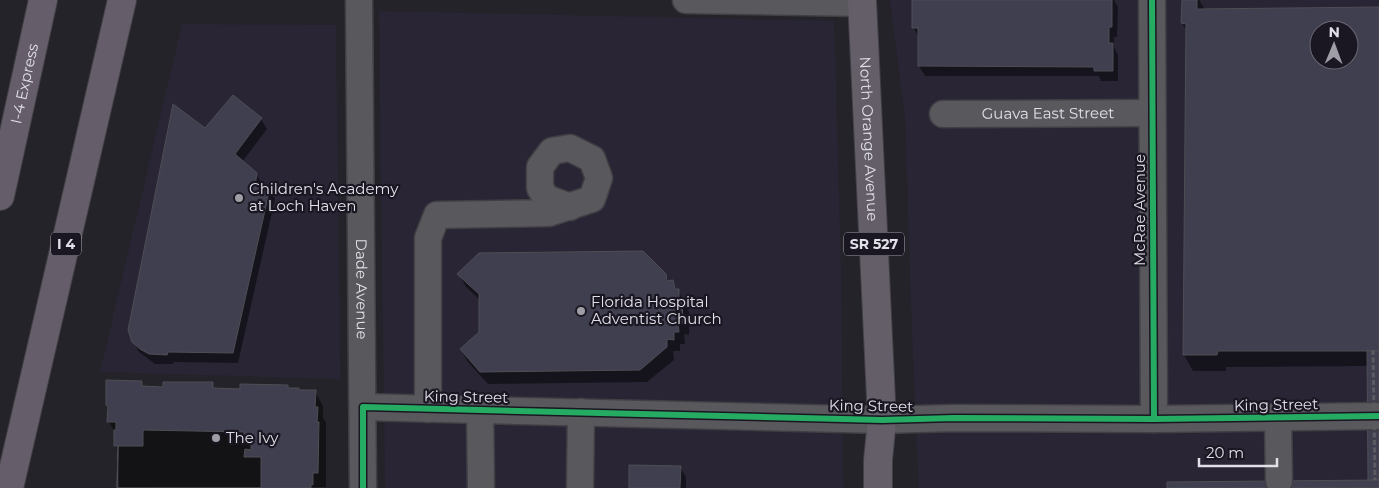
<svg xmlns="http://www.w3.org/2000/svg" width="1379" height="488" viewBox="0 0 1379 488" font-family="Montserrat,sans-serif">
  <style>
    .built { fill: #292535; fill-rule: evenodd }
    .shadow { fill: #0007; fill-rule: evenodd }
    .building { fill: #3f3f50; stroke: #4e4e54; fill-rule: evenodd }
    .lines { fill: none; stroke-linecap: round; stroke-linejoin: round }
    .minor-casing { stroke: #403f44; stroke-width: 29 }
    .major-casing { stroke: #403f44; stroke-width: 30 }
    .highway-casing { stroke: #403f44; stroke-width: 30 }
    .minor { stroke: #59585d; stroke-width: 26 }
    .major { stroke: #645e69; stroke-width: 28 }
    .highway { stroke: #655e6a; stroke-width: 28 }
    .path-bridge { stroke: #5c5a60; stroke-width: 3; stroke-dasharray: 5 2.5; stroke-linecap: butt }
    .cycleway-casing { stroke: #1a1722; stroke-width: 9 }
    .cycleway { stroke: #26ab63; stroke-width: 6 }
    .poi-dot { fill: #9f9da5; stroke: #1a1722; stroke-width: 2 }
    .labels { text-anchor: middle; stroke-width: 4.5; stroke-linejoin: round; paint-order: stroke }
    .shield { fill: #1a1722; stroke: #a5a3ad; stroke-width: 1 }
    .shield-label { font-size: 14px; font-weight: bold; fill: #e1dfe8 }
    .street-label { font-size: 15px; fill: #e1dfe8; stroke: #1a1722 }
    .poi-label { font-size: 15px; fill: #e1dfe8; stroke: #1a1722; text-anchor: start }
  </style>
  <rect width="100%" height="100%" fill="#242329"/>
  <path class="built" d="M890,0h489v488h-460l-7,-157 -7,-214zM1319,30h30v30h-30z
    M379,11l455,10 7,246 2,221h-458z
    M182,24l154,1 4,354 -240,-7z"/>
  <path class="shadow" d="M928,0h186l4,7 -1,30h-3v10l4,8v26h-17l-2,-5h-174l-6,-10v-28l-6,-11z
    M1183,0h16l6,10 174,-2v480h-211l202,-6 -1,-116 -143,1v4h-33l-9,-16 3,-324 -5,-8zM1319,30h30v30h-30z
    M233,97l28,22 6,10 -25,33 14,12 6,10 -1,4 8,1 6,10 -37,164 -65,-1v2h-18l-16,-12 -6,-11 72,-211z
    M459,275h206l5,7h2l13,20v4l4,6v23l-5,-1 1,10h-5v7h-7l1,9 -27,22 -159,2 -20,-22 -7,-12 20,-17 -1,-33 -14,-13z
    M141,382l3,6h20l48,-4 3,5h73l11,2 16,1 8,14v12l3,4v65l-207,1v-35l-4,-7 1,-12 -7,-12v-14l-2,-3z
    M680,467l6,10v11h-56z"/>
  <path class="building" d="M912,0h200v27h-3v16h4v28h-19v-4l-176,-1v-38h-6z
    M1182,0h15v9l182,-2v344h-161l-1,4h-34l3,-331 -5,-1zM1319,30h30v30h-30z
    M233,95l29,23 -27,36 22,19 -2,13 15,2 -37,165 -65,-1 -1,3 -18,-1 -9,-5 -8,-7 -4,-12 45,-226 32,24z
    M643,251l23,23 1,7 6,-1 2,9h4v10h3l1,24 -5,-1 1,10h-5v8l-7,-1v8l-27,23 -160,2 -20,-23 19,-17v-38l-22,-20 22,-21z
    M1367,350l12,1v129h-11z
    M106,380l36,1v5l21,1v-5h50v6l27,1v-5l48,1v3h11v2h17l-1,17h3l-1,15h2l-1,51h-5v12l-2,-1v4h-194l1,-42h-4v-16h2v-8h-9l1,-16 -2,-1z
    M143,430l101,2v9h7v9l-6,-1 -1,8h17v31h-144l1,-42h25z
    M629,465l52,1 -1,22h-51z
    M1379,480v8h-212v-6z"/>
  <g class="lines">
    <defs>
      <g id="minor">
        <path id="s1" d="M359,0l4,488"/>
        <path d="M686,0l176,3"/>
        <path d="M1152,0l2,419"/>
        <path id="s2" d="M943,114l209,-1"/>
        <path d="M363,407l519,13 72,-2 200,1 225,-3"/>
        <path d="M428,409v-171l9,-23 112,-2 43,-14 7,-21 -7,-19 -22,-11 -18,3 -12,16v21l6,10 24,9"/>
        <path d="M480,410l1,78"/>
        <path d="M1278,418l1,63"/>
        <path d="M580,488l1,-76"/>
      </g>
      <g id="major">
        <path id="s3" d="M862,0l20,420 -4,40v28"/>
      </g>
      <g id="highway">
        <path id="s4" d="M0,196l43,-196"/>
        <path d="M9,488l113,-488"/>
      </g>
    </defs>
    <use href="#minor" class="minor-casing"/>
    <use href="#major" class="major-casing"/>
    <use href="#highway" class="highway-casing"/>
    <use href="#minor" class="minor"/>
    <use href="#major" class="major"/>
    <use href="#highway" class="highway"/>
    <path class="path-bridge" d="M1373,350l2,130"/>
    <defs>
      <path id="cycleway" d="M1152,0l2,419
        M363,488v-81l519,13 72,-2 200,1 225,-3"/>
    </defs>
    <use href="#cycleway" class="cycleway-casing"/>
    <use href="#cycleway" class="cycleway"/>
  </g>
  <g class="poi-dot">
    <circle cx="239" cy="198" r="5"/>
    <circle cx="581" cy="311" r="5"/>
    <circle cx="216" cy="438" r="5"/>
  </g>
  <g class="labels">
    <g class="shield">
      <rect x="51" y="232.5" width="30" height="23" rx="4"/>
      <rect x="844" y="232.5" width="60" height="23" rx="4"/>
    </g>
    <g class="shield-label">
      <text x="66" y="249">I 4</text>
      <text x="874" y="249">SR 527</text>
    </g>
    <g class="street-label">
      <text dy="5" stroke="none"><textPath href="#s4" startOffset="115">I-4 Express</textPath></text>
      <text dy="5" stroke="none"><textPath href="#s2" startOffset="105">Guava East Street</textPath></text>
      <text dy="5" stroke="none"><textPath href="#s3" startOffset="139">North Orange Avenue</textPath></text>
      <text transform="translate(1140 210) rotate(-90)" y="5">McRae Avenue</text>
      <text dy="5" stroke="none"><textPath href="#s1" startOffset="289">Dade Avenue</textPath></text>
      <text transform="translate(466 397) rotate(1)" y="5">King Street</text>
      <text transform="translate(1276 405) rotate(-1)" y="5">King Street</text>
      <text transform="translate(871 406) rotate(1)" y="5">King Street</text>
    </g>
    <g class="poi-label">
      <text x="249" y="194">Children's Academy<tspan x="249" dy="17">at Loch Haven</tspan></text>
      <text x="591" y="307">Florida Hospital<tspan x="591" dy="17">Adventist Church</tspan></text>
      <text x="226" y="443">The Ivy</text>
    </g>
  </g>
  <g transform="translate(1334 45) rotate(1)"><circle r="24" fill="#1a1722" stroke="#6a6771"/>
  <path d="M0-4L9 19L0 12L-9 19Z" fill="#9f9da5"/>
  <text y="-8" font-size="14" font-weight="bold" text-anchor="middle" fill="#e1dfe8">N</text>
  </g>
  <path d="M1199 458v8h78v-8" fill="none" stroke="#e1dfe8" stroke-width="2.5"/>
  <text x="1206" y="458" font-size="15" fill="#e1dfe8" stroke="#1a1722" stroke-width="4" paint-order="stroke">20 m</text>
</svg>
